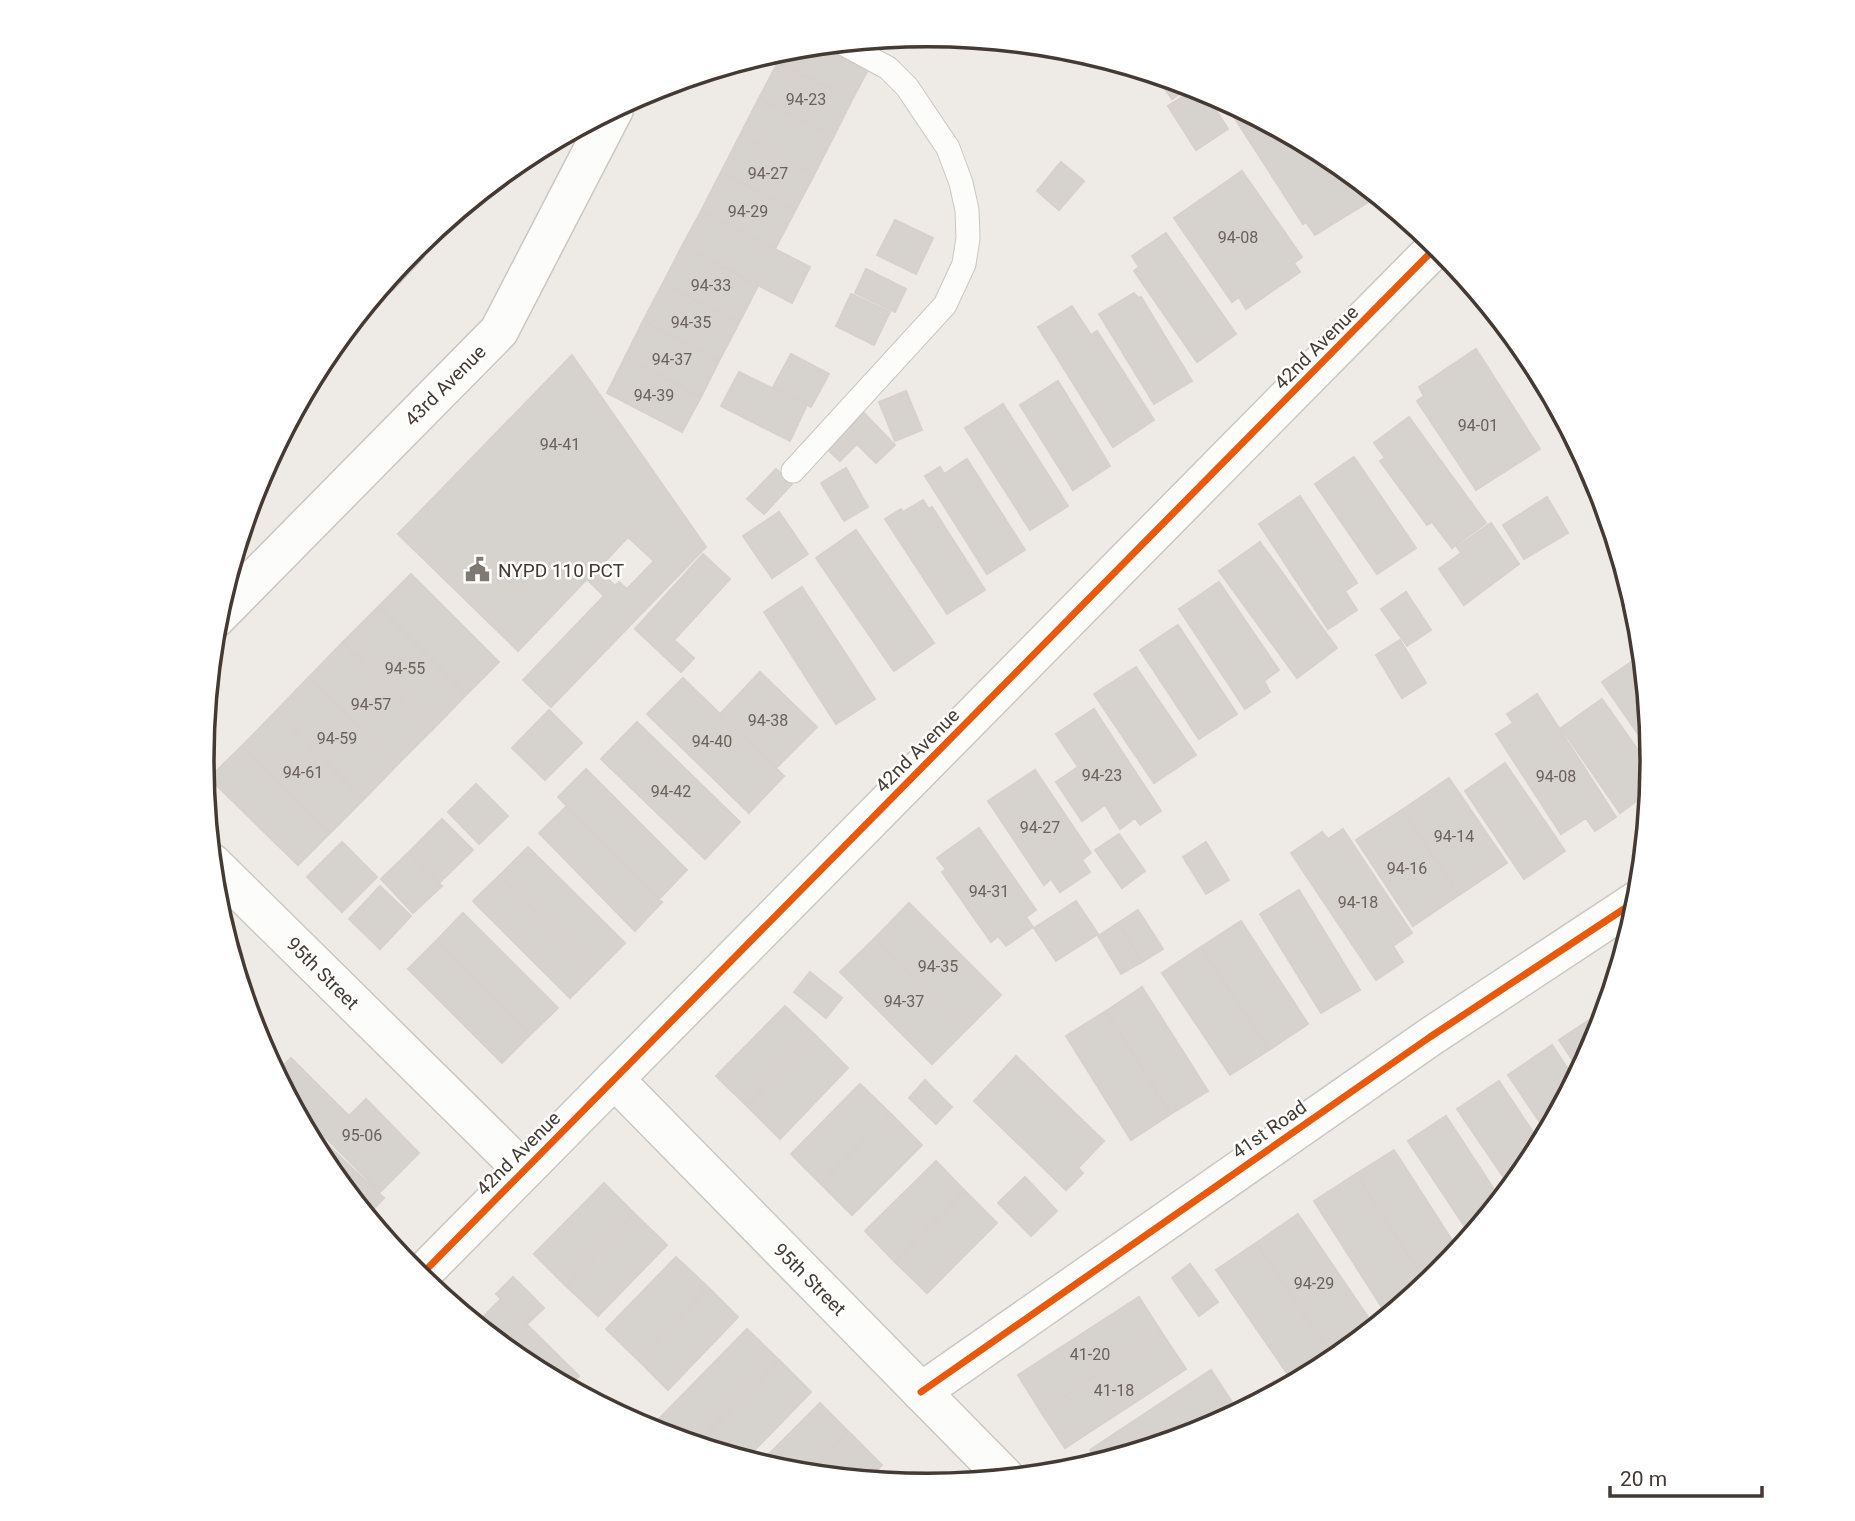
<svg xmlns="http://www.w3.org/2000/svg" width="1855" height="1521" viewBox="0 0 1855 1521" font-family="Roboto,sans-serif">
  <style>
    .building { fill: #d6d2cd; stroke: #d6d1cc; stroke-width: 2; fill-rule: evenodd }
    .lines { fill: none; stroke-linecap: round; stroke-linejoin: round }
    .lane-casing { stroke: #cbc7c2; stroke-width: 25 }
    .street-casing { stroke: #cbc7c2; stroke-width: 41 }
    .lane { stroke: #fcfcfb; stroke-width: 23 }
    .street { stroke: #fcfcfb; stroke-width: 38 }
    .cycleway-casing { stroke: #fff; stroke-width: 11 }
    .cycleway { stroke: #e8590c; stroke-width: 7 }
    .labels { text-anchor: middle; stroke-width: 5; stroke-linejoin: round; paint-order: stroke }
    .number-label { font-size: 16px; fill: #6a625b }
    .street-label { font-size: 19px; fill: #443a33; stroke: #fff }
    .poi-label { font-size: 19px; fill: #443a33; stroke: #fff; text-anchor: start }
    .rim { fill: none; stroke: #443a33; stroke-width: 3.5 }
  </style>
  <rect width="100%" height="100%" fill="#eeebe6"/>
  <path class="building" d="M824,45l45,23 -17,32 -74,-38 6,-13z
    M778,62l74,38 -18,36 -75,-38z
    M1155,75l36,11 -19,13z
    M1196,88l7,2 25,39 -32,21 -28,-44z
    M759,98l75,38 -20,39 -74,-40z
    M1244,111l87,46 38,32 6,9 -60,37 -9,-13 -3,2 -69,-107z
    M740,135l74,40 -19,36 -74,-39z
    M1061,162l23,19 -25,29 -22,-19z
    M1242,171l60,86 -8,6 6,9 -54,37 -7,-12 -7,5 -58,-84z
    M721,172l74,39 -20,38 -74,-38z
    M701,211l109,56 -18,36 -110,-57z
    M895,220l38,18 -17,36 -39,-19z
    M1166,233l70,101 -39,28 -63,-91 5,-4 -7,-11z
    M682,246l76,40 -19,37 -76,-40z
    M414,248l10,9 -31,33 -7,-8z
    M866,269l40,20 -11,23 -40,-19z
    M663,283l76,40 -20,38 -76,-40z
    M1134,293l4,5 3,-1 51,84 -38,23 -55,-90z
    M851,294l39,18 -16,33 -38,-19z
    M375,295l4,4 -33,33v-1z
    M1072,306l19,29 6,-4 57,89 -41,27 -75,-120z
    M643,321l76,40 -18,36 -76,-40z
    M1476,349l64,100 -64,41 -59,-89 7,-5 -5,-9z
    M791,354l38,20 -18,33 -38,-20z
    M572,355l134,192 -155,160 -28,-27 81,-84 -17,-17 -69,72 -120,-117zM628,537l26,24 -27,28 -8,-7 -4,4 -17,-17z
    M625,357l76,40 -19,35 -75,-39z
    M739,372l68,33 -17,36 -69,-35z
    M1058,381l52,85 -37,24 -53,-85z
    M906,391l16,39 -27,11 -16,-39z
    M1003,404l65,102 -38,24 -65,-102z
    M864,413l31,32 -19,18 -19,-19 -17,17 -13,-12z
    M1409,417l77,106 -34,25 -20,-26 -5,3 -47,-64 5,-3 -11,-15z
    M1354,457l62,91 -39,26 -62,-90z
    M967,459l58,91 -38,24 -62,-98 15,-9 4,7z
    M846,468l22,39 -24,14 -23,-38z
    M776,469l16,15 -28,30 -17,-15z
    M1300,496l57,87 -12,8 12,19 -29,19 -69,-105z
    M1547,497l21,36 -44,26 -21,-34z
    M923,500l6,9 3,-2 53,83 -38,24 -62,-95 16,-10 2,3z
    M779,512l29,42 -36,24 -29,-42z
    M1491,523l28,41 -55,41 -25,-36 22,-16 -4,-6z
    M856,530l78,113 -40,28 -78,-113z
    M1260,542l77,106 -40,30 -78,-107z
    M703,554l27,25 -56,61 20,18 -13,14 -46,-43z
    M411,574l88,88 -33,33 -88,-88z
    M1219,582l60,88 -15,11 6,11 -25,17 -66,-100z
    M802,587l73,112 -39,25 -72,-112z
    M1406,592l25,38 -24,16 -26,-37z
    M378,607l88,88 -34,35 -89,-88z
    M1178,625l59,89 -38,25 -59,-89z
    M1400,640l26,43 -24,15 -26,-43z
    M343,642l89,88 -34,34 -89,-87z
    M1643,654l9,100 -50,-72z
    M1136,667l60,88 -42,28 -60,-89z
    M760,672l57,55 -41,41 -56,-54z
    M309,677l89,87 -34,35 -88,-88z
    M683,678l101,98 -35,37 -102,-99z
    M1537,694l79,123 -21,14 -9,-13 -25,16 -65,-100 17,-11 -6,-9z
    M1602,699l50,71 -2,21 -30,22 -59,-85z
    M1094,709l67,102 -21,14 -5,-7 -15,11 -15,-24 -23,16 -26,-39 22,-15 -22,-33z
    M549,710l33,33 -37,37 -33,-32z
    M276,711l88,88 -34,34 -88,-87z
    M637,722l103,100 -35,37 -104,-100z
    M242,746l88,87 -32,32 -89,-87z
    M1505,763l60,88 -41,28 -59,-88z
    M586,769l101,101 -28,29 -101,-102z
    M1035,770l56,83 -9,7 8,12 -30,20 -9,-13 -7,6 -56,-84z
    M1449,778l58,85 -48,32 -57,-85z
    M476,784l32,32 -29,28 -31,-32z
    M567,806l95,96 -27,29 -96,-98z
    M1402,810l57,85 -46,31 -57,-86z
    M442,819l31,31 -34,33 -30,-31z
    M979,828l57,82 -10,7 7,10 -27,19 -8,-10 -7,6 -49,-70 4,-3 -9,-11z
    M1343,829l69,104 -19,13 10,16 -27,18 -85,-127 31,-21 6,7z
    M1119,834l26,37 -23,17 -27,-38z
    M342,842l35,35 -35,35 -35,-35z
    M1206,842l23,38 -23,14 -23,-37z
    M528,847l97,96 -28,28 -97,-96z
    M409,852l33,34 -29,27 -32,-34z
    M500,875l97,96 -27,27 -97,-97z
    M380,886l31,30 -31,33 -31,-30z
    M1299,890l61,100 -39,23 -61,-99z
    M1076,901l22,33 -42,27 -22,-33z
    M909,903l92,92 -34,34 -92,-91z
    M1138,910l25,39 -21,13 -24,-39z
    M463,913l95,95 -28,27 -94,-94z
    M1241,921l67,103 -39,26 -68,-103z
    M1118,923l24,39 -21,12 -23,-38z
    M875,938l92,91 -35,35 -92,-92z
    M436,941l94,94 -28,28 -94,-94z
    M1201,947l68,103 -39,25 -68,-102z
    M810,972l32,26 -16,20 -32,-26z
    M1142,987l66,104 -37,23 -65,-103z
    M785,1006l30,29 -69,70 -30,-29z
    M1106,1011l65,103 -40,26 -65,-104z
    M1595,1016l6,10 -21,45 -21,-31z
    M815,1035l33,33 -68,71 -34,-34z
    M1552,1045l23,35 -28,53 -39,-58z
    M1016,1056l88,85 -26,27 5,5 -17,17 -92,-89z
    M291,1058l58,58 17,-17 53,54 -39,39 -87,-87 -17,-32z
    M925,1080l27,27 -16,17 -27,-26z
    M1499,1081l42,63 -10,20 -20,24 -54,-79z
    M860,1084l31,30 -70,70 -30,-30z
    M891,1114l31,31 -70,70 -31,-31z
    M1446,1116l55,84 -30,36 -63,-95z
    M300,1119l84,79 -17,18 -43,-53z
    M1394,1150l65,101 -36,27 -67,-104z
    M936,1161l29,30 -70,71 -30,-31z
    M1356,1174l67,104 -42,28 -67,-105z
    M1025,1177l32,34 -26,25 -33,-33z
    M604,1183l31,31 -69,72 -32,-32z
    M965,1191l32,32 -70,70 -32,-31z
    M635,1214l32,31 -69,71 -32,-30z
    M1298,1214l74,109 -43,29 -73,-109z
    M1256,1243l73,109 -38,27 -75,-109z
    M676,1257l33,31 -71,72 -32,-31z
    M1190,1264l28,38 -19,14 -27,-38z
    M513,1277l31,31 -17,16 -31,-30z
    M709,1288l29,29 -70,73 -30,-30z
    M1139,1297l23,36 -121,79 -23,-37z
    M501,1299l78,77 -11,11 -44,-23 -48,-40z
    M747,1329l32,31 -84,85 -47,-15z
    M1162,1333l24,36 -121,79 -24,-36z
    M1366,1333v1l-30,25 -3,-6z
    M779,1360l32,32 -66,68 -50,-15z
    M1211,1370l25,38 -39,25 -98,30 -9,-13z
    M1274,1381l12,6 -24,13 1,-11z
    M820,1403l29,29 -41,42 -49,-10z
    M1236,1408l3,5 -42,20z
    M849,1432l33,33 -15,15 -59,-6z
    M892,1475l7,8 -14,-1z"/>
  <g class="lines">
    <defs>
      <path id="lane" d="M793,471l152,-166 19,-41 4,-26 -1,-28 -6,-27 -13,-35 -41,-61 -19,-19 -46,-25"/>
      <path id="street" d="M216,618l283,-287 115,-222
        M212,863l311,307
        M614,1079l392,399
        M419,1277l1019,-1032
        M921,1392l509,-355 209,-138"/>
    </defs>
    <use href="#lane" class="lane-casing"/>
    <use href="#street" class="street-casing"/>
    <use href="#lane" class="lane"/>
    <use href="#street" class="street"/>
    <defs>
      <path id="cycleway" d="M419,1277l1019,-1032
        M921,1392l509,-355 209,-138"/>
    </defs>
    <use href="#cycleway" class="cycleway-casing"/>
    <use href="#cycleway" class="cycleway"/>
  </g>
  <defs>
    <symbol id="civic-bare" viewBox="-9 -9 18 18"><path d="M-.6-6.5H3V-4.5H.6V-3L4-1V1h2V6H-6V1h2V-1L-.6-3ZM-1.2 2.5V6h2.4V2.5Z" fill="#807872" stroke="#fff" stroke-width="2.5" paint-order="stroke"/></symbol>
  </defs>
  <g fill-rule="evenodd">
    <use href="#civic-bare" x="460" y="552" width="35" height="35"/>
  </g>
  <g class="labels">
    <g class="number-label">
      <text x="806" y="105">94-23</text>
      <text x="768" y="179">94-27</text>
      <text x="748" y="217">94-29</text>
      <text x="1238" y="243">94-08</text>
      <text x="711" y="291">94-33</text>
      <text x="691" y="328">94-35</text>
      <text x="672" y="365">94-37</text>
      <text x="654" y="401">94-39</text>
      <text x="1478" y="431">94-01</text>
      <text x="560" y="450">94-41</text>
      <text x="405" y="674">94-55</text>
      <text x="371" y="710">94-57</text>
      <text x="768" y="726">94-38</text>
      <text x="337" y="744">94-59</text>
      <text x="712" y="747">94-40</text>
      <text x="303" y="778">94-61</text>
      <text x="1102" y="781">94-23</text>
      <text x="1556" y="782">94-08</text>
      <text x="671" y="797">94-42</text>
      <text x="1040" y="833">94-27</text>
      <text x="1454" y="842">94-14</text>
      <text x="1407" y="874">94-16</text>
      <text x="989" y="897">94-31</text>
      <text x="1358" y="908">94-18</text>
      <text x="938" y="972">94-35</text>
      <text x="904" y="1007">94-37</text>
      <text x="362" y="1141">95-06</text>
      <text x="1314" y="1289">94-29</text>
      <text x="1090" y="1360">41-20</text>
      <text x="1114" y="1396">41-18</text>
    </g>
    <g class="street-label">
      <text transform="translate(1316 347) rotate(-45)" y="7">42nd Avenue</text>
      <text transform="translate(445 385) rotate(-45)" y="7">43rd Avenue</text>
      <text transform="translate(917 750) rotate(-45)" y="7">42nd Avenue</text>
      <text transform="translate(323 973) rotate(45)" y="7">95th Street</text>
      <text transform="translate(1269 1129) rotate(-35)" y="7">41st Road</text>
      <text transform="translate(518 1153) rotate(-45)" y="7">42nd Avenue</text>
      <text transform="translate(810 1279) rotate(45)" y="7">95th Street</text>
    </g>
    <g class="poi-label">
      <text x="498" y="577">NYPD 110 PCT</text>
    </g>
  </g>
  <path d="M0 0H1855V1521H0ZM214 760a713 713 0 1 1 1426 0a713 713 0 1 1-1426 0Z" fill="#fff" fill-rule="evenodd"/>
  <path class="rim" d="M214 760a713 713 0 1 1 1426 0a713 713 0 1 1-1426 0Z"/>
  <path d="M1610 1486v10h152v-10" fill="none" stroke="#443a33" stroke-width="3.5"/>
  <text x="1620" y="1486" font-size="21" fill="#443a33" stroke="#ffffff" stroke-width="5" paint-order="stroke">20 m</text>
</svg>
